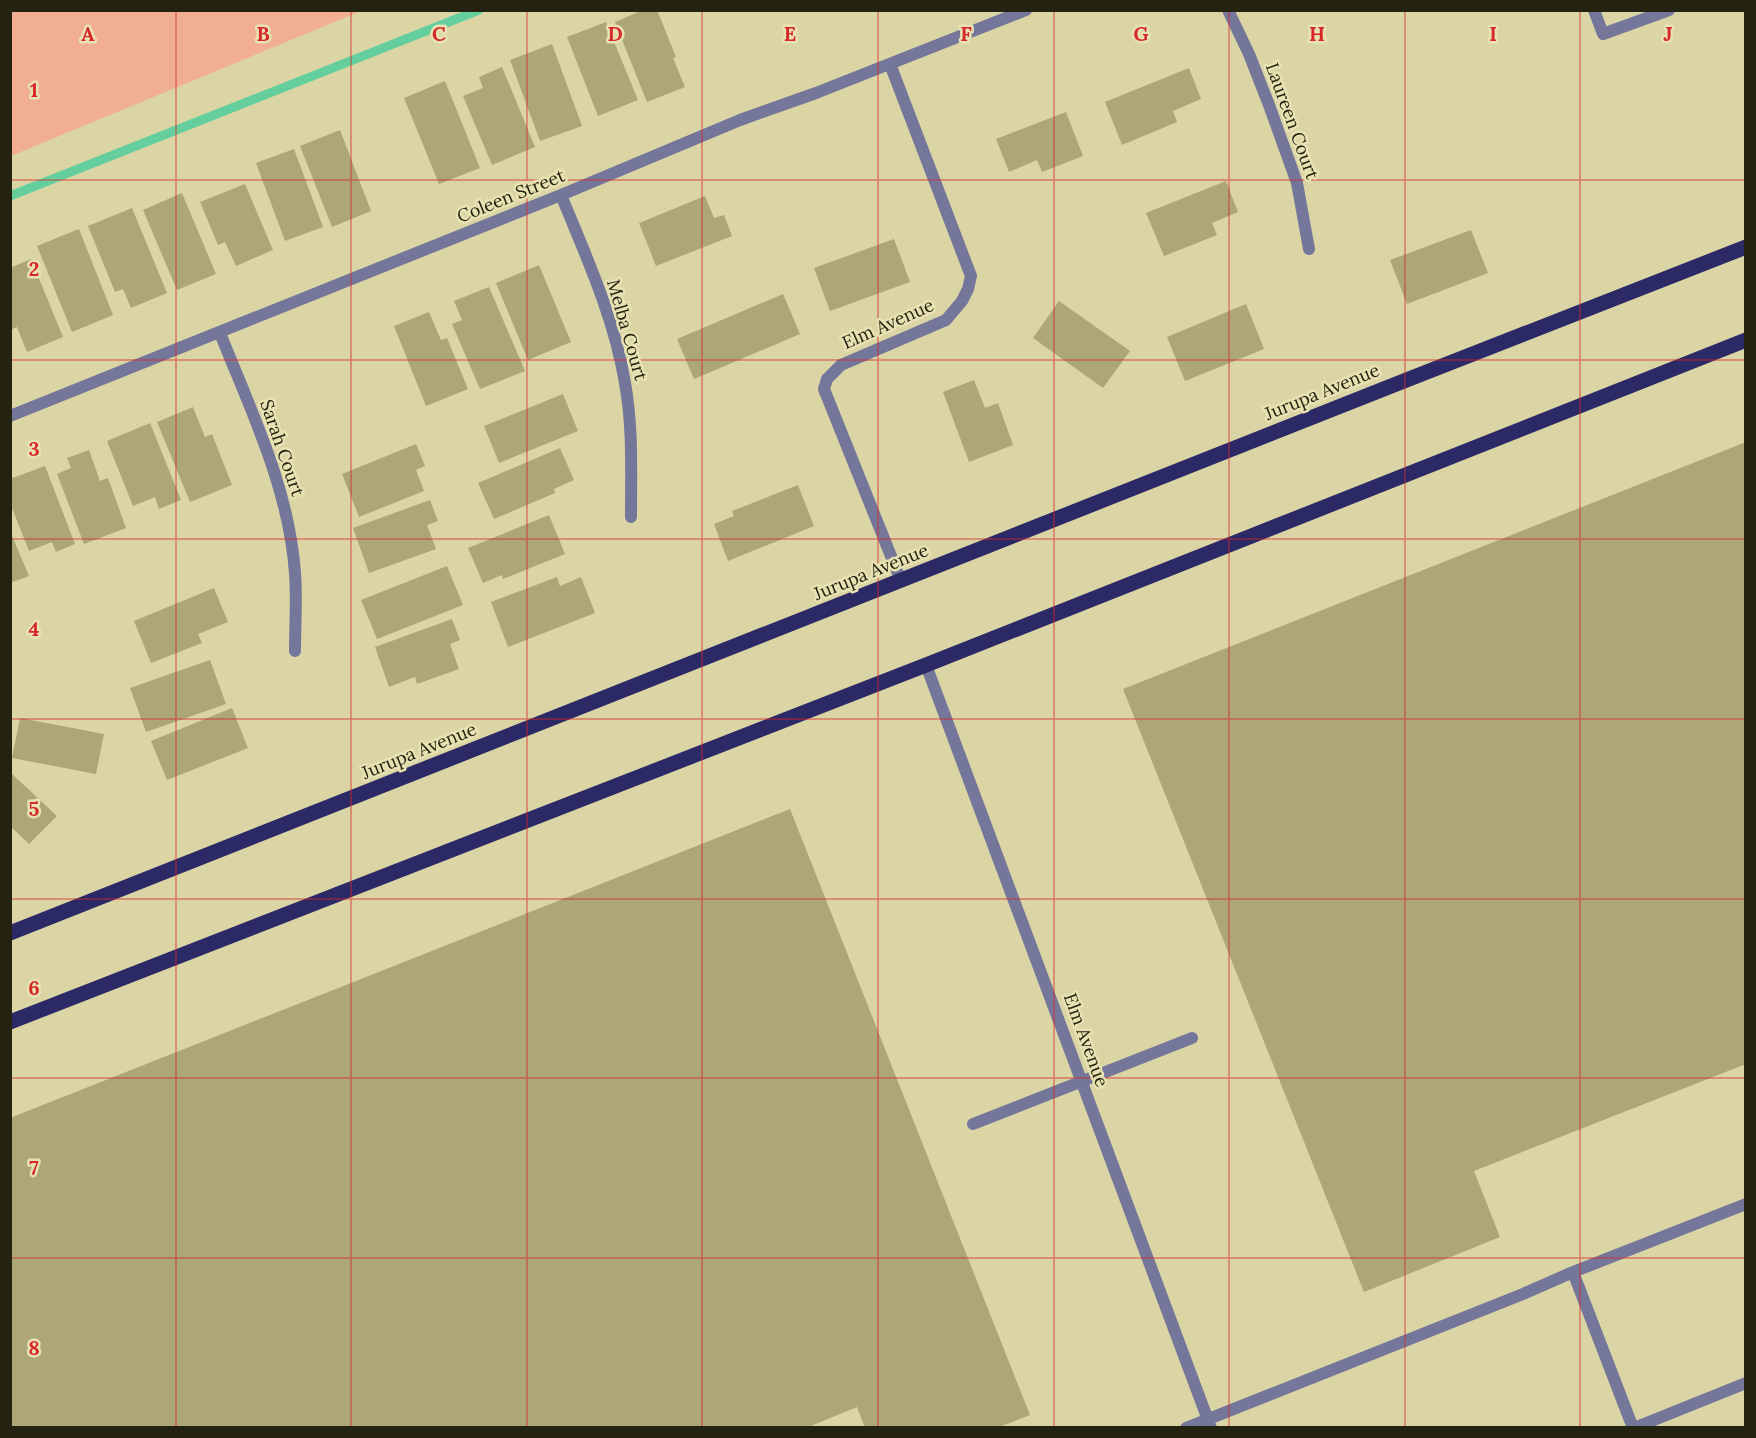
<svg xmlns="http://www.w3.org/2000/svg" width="1756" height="1438" viewBox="0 0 1756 1438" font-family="Lora,serif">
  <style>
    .green { fill: #f1ae95 }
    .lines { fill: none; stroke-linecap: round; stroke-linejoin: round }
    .stream { stroke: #64cf9d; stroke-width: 9 }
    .building { fill: #aca678 }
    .service { stroke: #74769a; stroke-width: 12 }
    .minor { stroke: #74769a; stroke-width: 12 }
    .tertiary { stroke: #74769a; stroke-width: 12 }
    .primary { stroke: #2c2967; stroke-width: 15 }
    .grid { fill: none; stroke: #d62828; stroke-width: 1.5; stroke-opacity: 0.55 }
    .labels { text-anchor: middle; stroke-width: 5; stroke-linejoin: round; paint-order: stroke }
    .street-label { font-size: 18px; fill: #242210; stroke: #e8e2b3 }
    .grid-label { font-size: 20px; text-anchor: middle; font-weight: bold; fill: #d62828; stroke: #e8e2b3; stroke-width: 5; stroke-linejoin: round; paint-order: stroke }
  </style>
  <rect width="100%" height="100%" fill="#dbd5a6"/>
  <path class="green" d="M11,10h350v1l-350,145z"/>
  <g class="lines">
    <path class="stream" d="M10,196l469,-186"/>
  </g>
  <path class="building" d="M643,10h14l19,47 -3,1 12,29 -38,15 -32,-80z
    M606,22l32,78 -40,16 -31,-79z
    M552,44l30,82 -42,15 -30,-81z
    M502,67l33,80 -43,18 -29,-69 20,-8 -4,-11z
    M1189,68l12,31 -28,12 4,11 -55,23 -17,-43z
    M445,81l35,87 -41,16 -35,-86z
    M1066,112l17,44 -41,16 -5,-12 -28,12 -13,-33z
    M340,130l31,81 -39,16 -32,-81z
    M294,149l29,78 -38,14 -29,-78z
    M1226,181l12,31 -26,11 5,12 -53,21 -18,-43z
    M245,184l28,66 -37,16 -11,-24 -7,3 -18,-43z
    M182,193l34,81 -39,16 -34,-80z
    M705,196l9,22 10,-3 8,21 -76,30 -17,-43z
    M132,208l35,85 -36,15 -8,-19 -8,3 -27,-66z
    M79,229l34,86 -41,17 -35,-86z
    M1471,230l17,43 -81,31 -17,-44z
    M894,239l16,43 -80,29 -16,-43z
    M31,259l32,78 -36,15 -10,-25 -7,3v-62z
    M539,265l32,77 -43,18 -32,-77z
    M489,287l36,84 -45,18 -28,-65 10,-4 -8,-19z
    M783,294l17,40 -106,45 -17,-40z
    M1059,301l71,50 -27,37 -70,-50z
    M1246,304l18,45 -79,32 -18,-44z
    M429,312l12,28 6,-2 21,51 -42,17 -32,-80z
    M974,380l11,28 13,-5 15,42 -44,17 -26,-70z
    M563,394l15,37 -79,32 -15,-37z
    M193,407l12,30 7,-3 20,51 -42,17 -33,-80z
    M150,423l31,77 -22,9 -4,-12 -22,9 -26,-65z
    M1746,442v622l-272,107 26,66 -136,55 -241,-603z
    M416,444l9,22 -9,4 8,21 -65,26 -17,-43z
    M560,448l14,32 -20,9 1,4 -61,26 -16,-36z
    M89,450l11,31 8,-3 18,50 -42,16 -27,-70 14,-6 -4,-10z
    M45,466l30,78 -19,8 -4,-10 -23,9 -19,-48v-24z
    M798,485l16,41 -86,35 -14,-37 20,-8 -2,-5z
    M430,500l8,21 -11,4 9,24 -67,24 -16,-45z
    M549,515l16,39 -62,25 -1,-4 -19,8 -15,-35z
    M10,531l19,45 -19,7z
    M447,566l16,39 -86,34 -16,-39z
    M557,577l3,9 21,-9 14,36 -87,34 -17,-45z
    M214,588l14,34 -30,12 4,9 -51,20 -17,-42z
    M452,619l8,21 -10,4 9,25 -42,15 -2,-7 -26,10 -14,-40z
    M210,660l16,44 -80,28 -16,-44z
    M232,708l16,40 -81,32 -16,-39z
    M20,718l84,16 -8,40 -84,-16z
    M10,772l47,44 -28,28 -19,-18z
    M790,809l240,606 -33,13h-132l-8,-21 -51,21h-796v-310z"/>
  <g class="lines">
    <path class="service" d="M973,1124l219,-86
      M1186,1428l337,-134 50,-22
      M1633,1428l-60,-156 173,-68
      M1634,1428l112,-45"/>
    <path class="minor" d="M1228,10l21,44 20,51 28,78 12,66
      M1594,10l9,24 66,-24
      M890,64l81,212 -3,13 -6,12 -16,19 -105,45 -14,14 -3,10 77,192
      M561,195c25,61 53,122 64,188 8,44 6,89 6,134
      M220,333c31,78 69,155 75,240 2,26 0,52 0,78
      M10,416l551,-221 179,-75 76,-27 210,-83"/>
    <path class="tertiary" d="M926,665l285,763"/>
    <path class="primary" d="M10,933l1399,-554 337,-132
      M10,1022l916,-357 820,-325"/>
  </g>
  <path class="grid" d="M176,10v1418M351,10v1418M527,10v1418M702,10v1418M878,10v1418M1054,10v1418M1229,10v1418M1405,10v1418M1580,10v1418M10,180h1736M10,360h1736M10,539h1736M10,719h1736M10,899h1736M10,1078h1736M10,1258h1736"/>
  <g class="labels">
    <g class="street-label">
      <text transform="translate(1292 121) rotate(70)" y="6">Laureen Court</text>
      <text transform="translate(511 196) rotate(-22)" y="6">Coleen Street</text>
      <text transform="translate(888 324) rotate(-24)" y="6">Elm Avenue</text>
      <text transform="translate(627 330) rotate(74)" y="6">Melba Court</text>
      <text transform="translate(1322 392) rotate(-22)" y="6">Jurupa Avenue</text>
      <text transform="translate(282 448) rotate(71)" y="6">Sarah Court</text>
      <text transform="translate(871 572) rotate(-22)" y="6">Jurupa Avenue</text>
      <text transform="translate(419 751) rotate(-22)" y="6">Jurupa Avenue</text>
      <text transform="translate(1086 1040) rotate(70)" y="6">Elm Avenue</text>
    </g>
  </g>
  <g class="grid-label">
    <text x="88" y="41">A</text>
    <text x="263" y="41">B</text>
    <text x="439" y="41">C</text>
    <text x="615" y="41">D</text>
    <text x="790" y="41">E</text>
    <text x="966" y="41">F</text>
    <text x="1141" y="41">G</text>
    <text x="1317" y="41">H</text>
    <text x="1493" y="41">I</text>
    <text x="1668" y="41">J</text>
    <text x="34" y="97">1</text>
    <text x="34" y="276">2</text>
    <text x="34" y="456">3</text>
    <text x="34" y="636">4</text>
    <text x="34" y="816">5</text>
    <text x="34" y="995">6</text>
    <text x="34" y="1175">7</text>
    <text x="34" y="1355">8</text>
  </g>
  <rect width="1756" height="1438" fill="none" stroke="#242210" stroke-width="24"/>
</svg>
